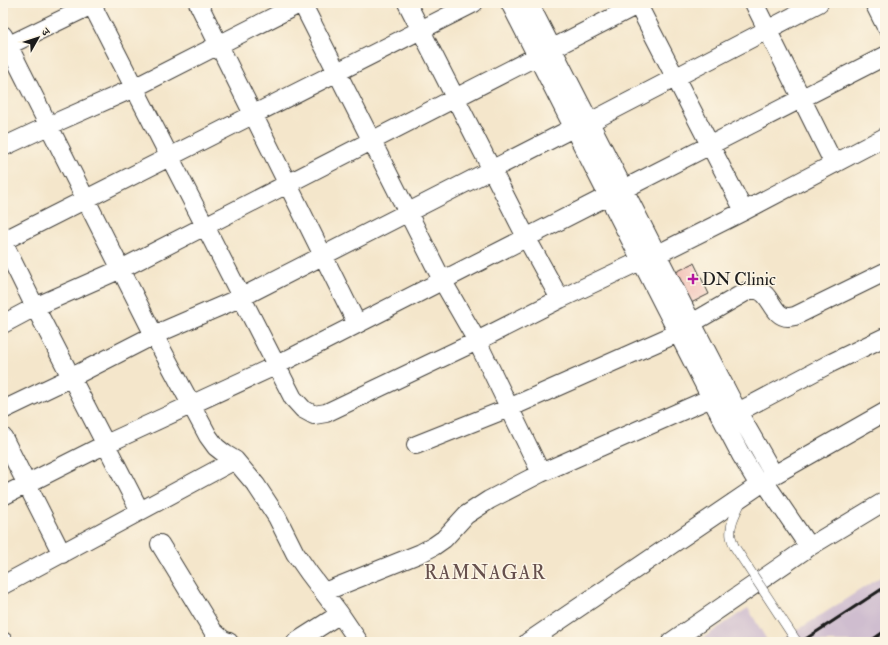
<svg xmlns="http://www.w3.org/2000/svg" width="888" height="645" viewBox="0 0 888 645" font-family="'IM FELL Double Pica','Noto Serif Devanagari',serif">
  <style>
    .industrial { fill: #cfbdcf }
    .building { fill: #efb0a8 }
    .lines { fill: none; stroke-linecap: round; stroke-linejoin: round }
    .service-casing { stroke: #3c3a36; stroke-width: 10 }
    .minor-casing { stroke: #3c3a36; stroke-width: 20 }
    .service { stroke: #fff; stroke-width: 9 }
    .minor { stroke: #fff; stroke-width: 18 }
    .rail { stroke: #1c1c1c; stroke-width: 3 }
    .service-bridge-casing { stroke: #3c3a36; stroke-width: 10; stroke-linecap: butt }
    .service-bridge { stroke: #fff; stroke-width: 9 }
    .poi-dot { fill: #b5179e; stroke: #fcf5e5; stroke-width: 1.5 }
    .labels { text-anchor: middle; stroke-width: 3; stroke-linejoin: round; paint-order: stroke }
    .poi-label { font-size: 17px; fill: #1c1c1c; stroke: #fcf5e5; text-anchor: start }
    .quarter-label { font-size: 19px; letter-spacing: 1px; fill: #66504d; stroke: #fcf5e5 }
  </style>
  <rect width="100%" height="100%" fill="#fcf5e5"/>
  <filter id="ink" filterUnits="userSpaceOnUse"><feTurbulence type="fractalNoise" baseFrequency=".025" numOctaves="2"/><feDisplacementMap in="SourceGraphic" scale="8" xChannelSelector="R" yChannelSelector="G"/><feConvolveMatrix kernelMatrix="1 2 1 2 8 2 1 2 1" color-interpolation-filters="sRGB"/></filter>
  <filter id="wash" filterUnits="userSpaceOnUse"><feTurbulence type="fractalNoise" baseFrequency=".012" numOctaves="4" result="noise"/><feDisplacementMap in="SourceGraphic" scale="16" xChannelSelector="R" yChannelSelector="G"/><feGaussianBlur stdDeviation="0.9" result="paint"/><feColorMatrix in="noise" values="0 0 0 0 0 0 0 0 0 0 0 0 0 0 0 0 0 1.4 0 .05"/><feComposite in="paint" operator="in"/></filter>
  <g filter="url(#wash)">
    <rect width="100%" height="100%" fill="#f4e6cb"/>
    <path class="industrial" d="M885,574v68h-106z
      M748,608l20,34h-71z"/>
    <g id="blocks">
      <path class="building" d="M694,263l15,31 -18,9 -15,-31z"/>
    </g>
  </g>
  <g filter="url(#ink)">
    <use href="#blocks" fill-opacity="0" stroke="#3c3a36" stroke-width="1"/>
    <g class="lines">
      <defs>
        <path id="service" d="M734,546c-1,-3 -2,-6 -3,-9 -2,-13 5,-24 10,-35"/>
        <path id="minor" d="M198,3l159,321
          M302,3l140,277 35,61 64,132
          M407,3l119,234 34,62
          M510,3l201,395 30,57 18,30
          M529,3l163,320 46,89 36,63
          M637,3l107,208
          M754,3l80,161
          M874,3l11,22
          M92,5l201,393 10,11 11,6 12,-2 151,-72 83,-42 80,-38 18,-7 86,-43 141,-74
          M3,35l151,300 54,101 8,11 9,7 10,6 21,25 21,32 18,36 14,20 31,41 19,28
          M3,48l93,-45
          M590,122l229,-119
          M3,147l45,-21 86,-38 167,-85
          M624,189l261,-133
          M3,241l471,-238
          M3,242l32,65 105,204
          M692,323l57,-33c1,0 6,0 7,0 15,1 16,27 32,27 3,0 5,-1 7,-1l90,-44
          M3,324l32,-17 86,-38 520,-266
          M3,410l69,-33 82,-42 88,-38 331,-169
          M738,412l93,-49 54,-26
          M3,437l59,117
          M416,445l93,-37 169,-75
          M764,481l45,66
          M3,496l103,-52 171,-79 331,-169
          M160,544l53,87 10,9 6,2
          M3,585l232,-125
          M324,592l97,-39 13,-7 10,-7 22,-24 23,-15 52,-27 170,-75
          M3,641l1,1
          M296,642l44,-28
          M528,642l246,-167 111,-63
          M671,642l138,-95 76,-46"/>
      </defs>
      <use href="#service" class="service-casing"/>
      <use href="#minor" class="minor-casing"/>
      <use href="#service" class="service"/>
      <use href="#minor" class="minor"/>
      <path class="rail" d="M801,642l84,-55
        M869,642l16,-11"/>
      <defs>
        <path id="service-bridge" d="M734,546l63,96"/>
      </defs>
      <use href="#service-bridge" class="service-bridge-casing"/>
      <use href="#service-bridge" class="service-bridge"/>
    </g>
  </g>
  <path class="poi-dot" d="M691 273h4v4h4v4h-4v4h-4v-4h-4v-4h4z"/>
  <g class="labels">
    <g class="poi-label">
      <text x="702" y="285">DN Clinic</text>
    </g>
    <g class="quarter-label">
      <text x="485" y="579">RAMNAGAR</text>
    </g>
  </g>
  <rect width="888" height="645" fill="none" stroke="#fcf5e5" stroke-width="16"/>
  <g transform="translate(38 38) rotate(51)" stroke="#fcf5e5" stroke-width="3" paint-order="stroke">
  <path d="M0-3L7 15L0 10L-7 15Z" fill="#1c1c1c"/>
  <text y="-6" font-size="11" font-weight="bold" text-anchor="middle" fill="#1c1c1c">उ</text>
  </g>
</svg>
